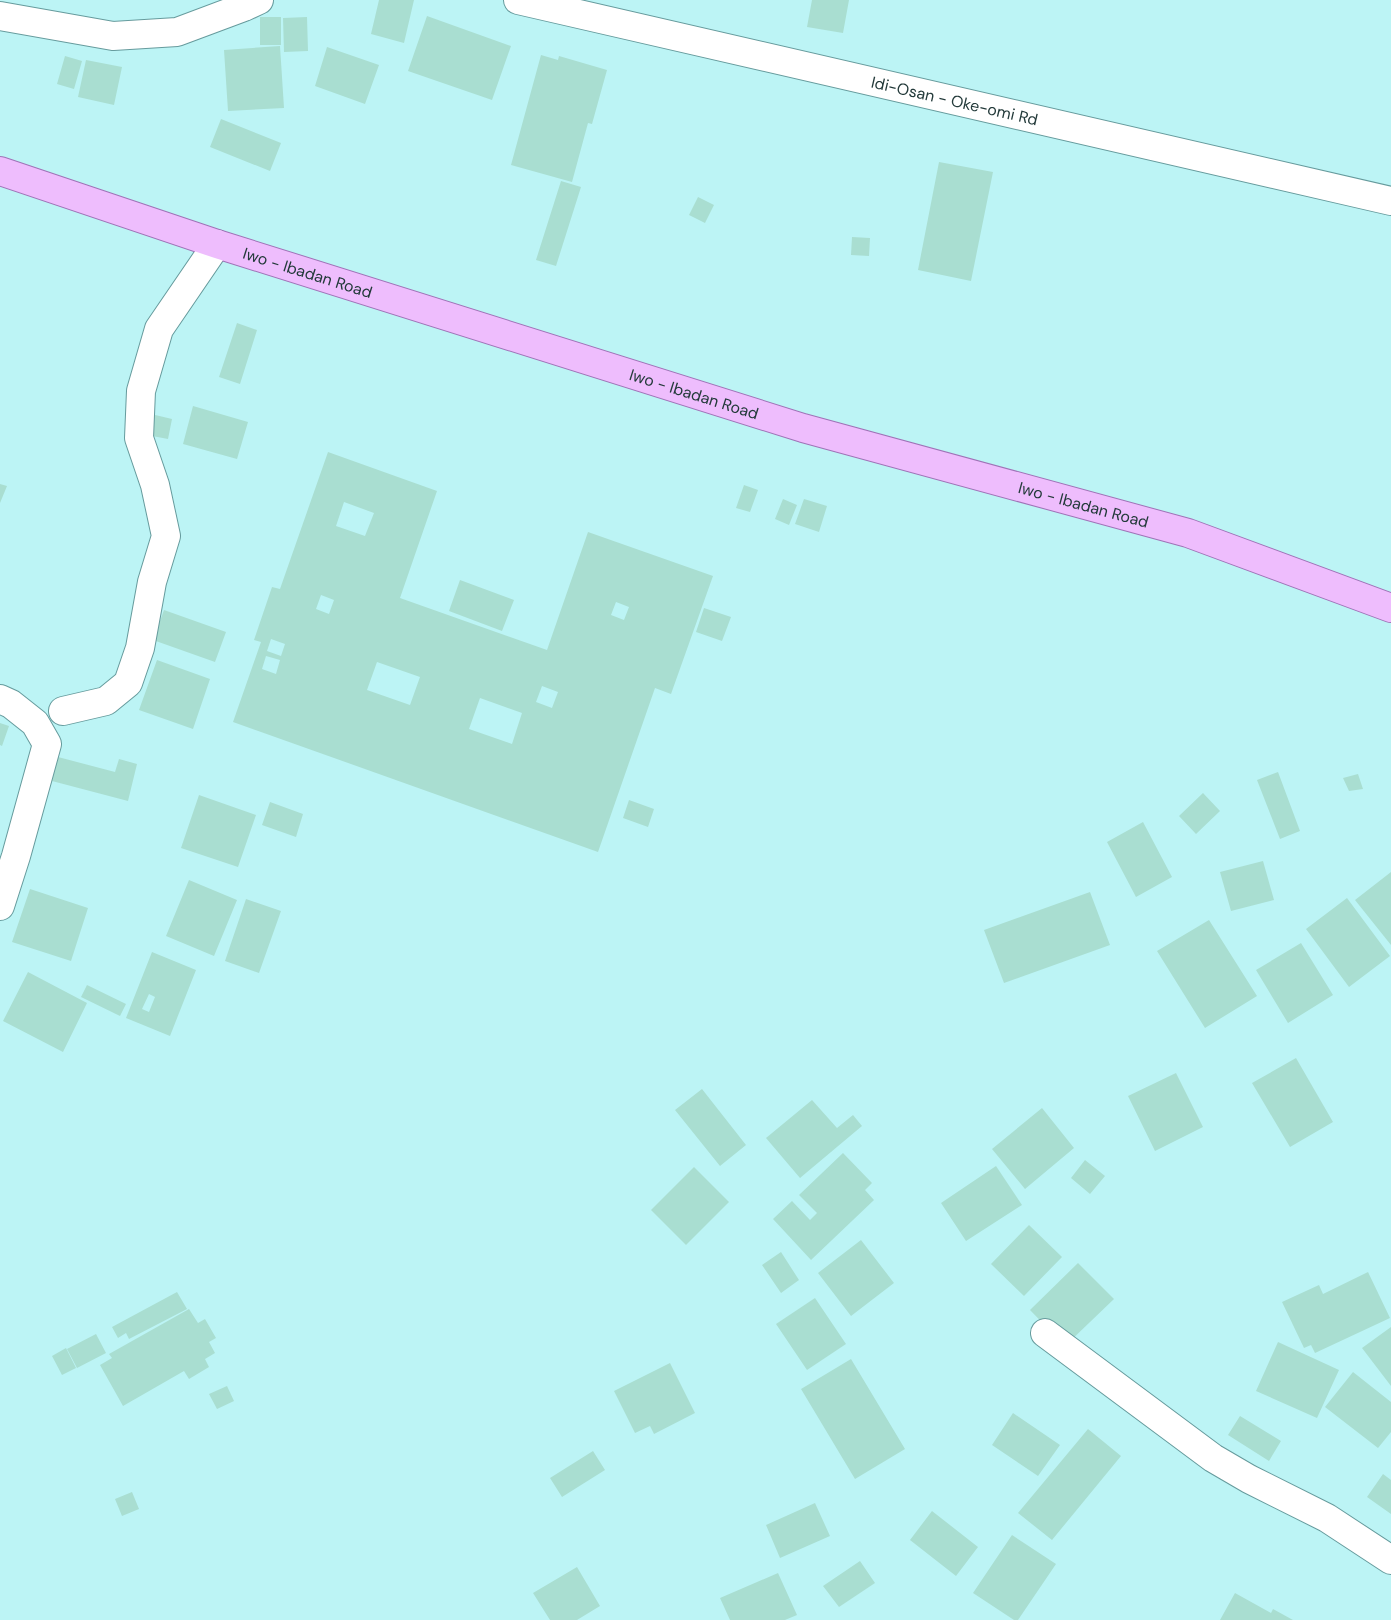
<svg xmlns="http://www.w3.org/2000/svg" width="1391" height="1620" viewBox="0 0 1391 1620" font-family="'DM Sans',sans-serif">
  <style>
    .building { fill: #a9ded1; fill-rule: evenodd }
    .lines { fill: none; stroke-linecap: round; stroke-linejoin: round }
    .minor-casing { stroke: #669b9d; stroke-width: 30 }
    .major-casing { stroke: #9f73b7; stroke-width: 30 }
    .minor { stroke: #fff; stroke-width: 28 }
    .major { stroke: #eebdfd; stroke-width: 28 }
    .labels { text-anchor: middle; stroke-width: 4; stroke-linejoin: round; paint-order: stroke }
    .street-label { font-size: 16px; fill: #233a3a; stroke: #bcf4f5 }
  </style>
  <rect width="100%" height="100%" fill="#bcf4f5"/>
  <path class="building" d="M379,0h35l-10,43 -33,-9z
    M812,0h37l-6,33 -36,-6z
    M427,16l84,30 -19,54 -84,-29z
    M260,17h21v28h-21z
    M307,17l1,34 -24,1 -1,-34z
    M280,46l4,62 -56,3 -4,-61z
    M327,47l52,18 -14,39 -50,-18z
    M541,55l17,5 1,-4 48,14 -15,54 -4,-1 -16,59 -61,-17z
    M65,56l17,5 -8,28 -17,-5z
    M86,60l36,7 -8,38 -36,-8z
    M221,119l60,24 -11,28 -60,-24z
    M939,162l54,10 -22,109 -53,-11z
    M561,181l20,6 -25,79 -20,-6z
    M698,197l16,8 -9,18 -16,-8z
    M852,237l18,1 -1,18 -18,-1z
    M237,323l20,7 -17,54 -21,-7z
    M193,406l55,16 -11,37 -54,-15z
    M151,414l21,5 -4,20 -21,-4z
    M328,452l109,39 -37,107 147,52 41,-118 125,44 -42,118 -16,-6 -57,164 -365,-130 28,-80 -7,-2 18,-53 8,2zM344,502l30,11 -9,23 -29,-10zM321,595l13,5 -5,14 -13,-5zM616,602l13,5 -5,13 -13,-5zM271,639l14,5 -4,12 -14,-5zM266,656l14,4 -4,14 -14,-5zM377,662l43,15 -10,28 -43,-15zM542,686l16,6 -6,16 -16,-6zM480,698l42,15 -10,31 -43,-15z
    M0,484l7,2 -7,17z
    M744,485l14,5 -8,22 -14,-4z
    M783,499l14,6 -8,20 -14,-6z
    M804,499l23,7 -8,26 -24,-8z
    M460,580l54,20 -12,31 -53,-20z
    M704,608l27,9 -9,24 -26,-9z
    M164,610l62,22 -11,30 -62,-22z
    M157,660l53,19 -17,50 -54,-19z
    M0,723l9,3 -7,20 -2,-1z
    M58,757l57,15 4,-13 18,5 -9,37 -76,-20z
    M1278,772l22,59 -20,8 -23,-59z
    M1358,774l5,15 -14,2 -6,-13z
    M1203,793l17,18 -24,23 -17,-18z
    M199,795l57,20 -18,52 -57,-19z
    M629,800l25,9 -6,18 -25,-9z
    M270,802l33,12 -7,23 -34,-12z
    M1143,822l29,55 -36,20 -29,-55z
    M1263,861l11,39 -43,11 -11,-39z
    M1391,872v73l-36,-45z
    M189,880l48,20 -23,56 -48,-20z
    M30,889l58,19 -17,53 -59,-19z
    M1090,892l20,53 -106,38 -20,-53z
    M1347,898l43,58 -41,31 -43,-58z
    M246,899l35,12 -22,62 -34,-12z
    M1209,920l48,76 -52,32 -48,-77z
    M1301,943l32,52 -45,28 -32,-53z
    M152,952l44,18 -26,66 -44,-18zM149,994l6,3 -6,15 -7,-3z
    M28,972l59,31 -24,49 -60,-31z
    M87,985l39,19 -6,12 -39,-19z
    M1296,1058l37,64 -43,25 -38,-64z
    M1176,1073l27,54 -48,24 -27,-55z
    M702,1089l44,56 -26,21 -45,-56z
    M812,1100l25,28 16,-13 9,11 -62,52 -34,-40z
    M1042,1108l32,40 -49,41 -33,-40z
    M843,1153l29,30 -7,7 9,10 -63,60 -38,-41 19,-18 18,19 7,-7 -18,-18z
    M1085,1160l20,16 -15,18 -19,-16z
    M996,1166l26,39 -56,36 -25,-38z
    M694,1167l35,35 -43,43 -35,-35z
    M1029,1225l33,32 -38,39 -33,-32z
    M861,1240l33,43 -43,33 -33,-43z
    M781,1252l18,28 -18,13 -19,-28z
    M1078,1263l36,36 -49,47 -35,-36z
    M1368,1272l22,46 -75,35 -4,-8 -7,3 -22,-46 37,-17 4,9z
    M177,1292l10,17 -58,30 -3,-6 -8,5 -6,-11z
    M815,1298l31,46 -39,26 -31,-46z
    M189,1309l9,14 7,-4 11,19 -7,4 6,11 -10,6 4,8 -20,12 -5,-8 -61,35 -23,-41 12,-7 -3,-4z
    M1391,1327v59l-29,-38z
    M96,1334l10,19 -29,15 -10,-19z
    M1278,1342l61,28 -22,48 -61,-27z
    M66,1348l10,20 -14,7 -10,-19z
    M851,1359l54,90 -50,30 -54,-90z
    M670,1363l25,50 -41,21 -4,-8 -15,7 -21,-42z
    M1353,1372l38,30v30l-13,16 -53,-41z
    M227,1386l7,15 -17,8 -8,-15z
    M1013,1413l47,32 -22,31 -46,-31z
    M1240,1416l41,25 -12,20 -41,-26z
    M1088,1429l33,27 -69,84 -34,-27z
    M593,1451l12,19 -43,27 -12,-19z
    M1383,1474l8,6v34l-24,-17z
    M132,1492l7,17 -17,7 -7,-17z
    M815,1503l15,33 -50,22 -14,-33z
    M932,1511l46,36 -22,29 -46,-36z
    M1012,1535l44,29 -38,56h-4l-41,-27z
    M860,1561l15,22 -36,24 -16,-21z
    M577,1567l23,39 -23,14h-27l-17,-27z
    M778,1573l19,42 -12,5h-55l-10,-22z
    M1235,1593l36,20 2,-4 20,11h-73z"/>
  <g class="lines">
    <defs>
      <g id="minor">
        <path id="s1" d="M518,0l873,201"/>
        <path d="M0,16l113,20 64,-4 67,-25 15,-7"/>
        <path d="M0,699l11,5 24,19 12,21 -31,112 -16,50"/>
        <path d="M63,711l43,-10 22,-18 12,-35 12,-66 14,-46 -11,-51 -16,-47 2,-47 18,-62 58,-85"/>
        <path d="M1045,1333l168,125 36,21 78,39 64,42"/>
      </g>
      <g id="major">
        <path id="s2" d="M0,171l217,73 586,184 385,105 203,75"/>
      </g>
    </defs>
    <use href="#minor" class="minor-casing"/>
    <use href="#major" class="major-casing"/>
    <use href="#minor" class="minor"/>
    <use href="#major" class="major"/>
  </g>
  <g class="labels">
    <g class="street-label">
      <text dy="6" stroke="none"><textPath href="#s1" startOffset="448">Idi-Osan - Oke-omi Rd</textPath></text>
      <text dy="6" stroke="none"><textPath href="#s2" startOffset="324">Iwo - Ibadan Road</textPath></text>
      <text dy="6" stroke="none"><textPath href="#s2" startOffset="729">Iwo - Ibadan Road</textPath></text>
      <text dy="6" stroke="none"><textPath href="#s2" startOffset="1134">Iwo - Ibadan Road</textPath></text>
    </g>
  </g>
</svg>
